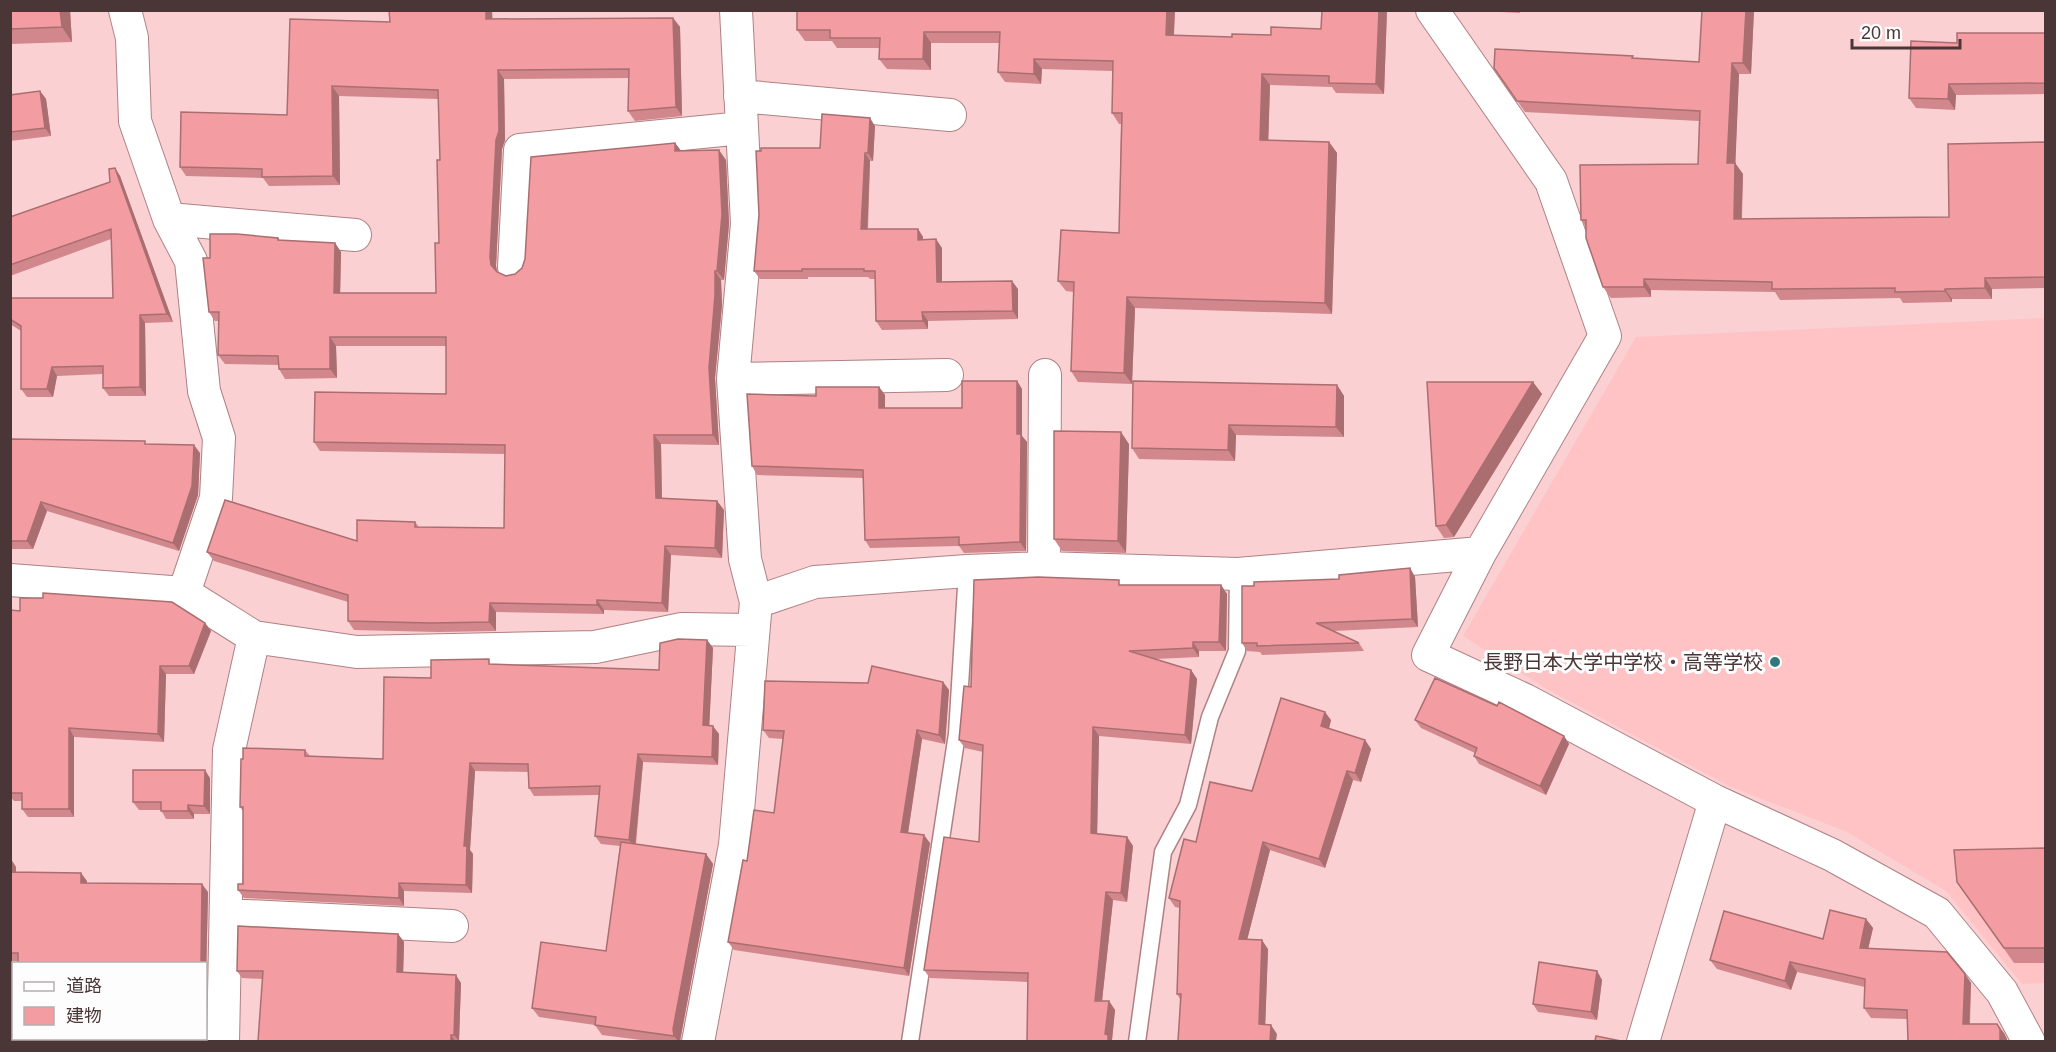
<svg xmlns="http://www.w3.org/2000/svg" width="2056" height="1052" viewBox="0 0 2056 1052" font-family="Arial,'Noto Sans JP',sans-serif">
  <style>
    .built { fill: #ffc3c6 }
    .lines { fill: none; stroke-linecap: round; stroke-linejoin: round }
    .lane-casing { stroke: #b08183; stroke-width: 19 }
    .street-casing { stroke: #b08183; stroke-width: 34 }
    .lane { stroke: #fff; stroke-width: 16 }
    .street { stroke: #fff; stroke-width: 32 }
    .wall { fill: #d1878b }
    .shaded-wall { fill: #aa6e71 }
    .building { fill: #f39da2; stroke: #aa6e71; stroke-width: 1.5 }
    .poi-dot { fill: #30797a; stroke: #fdfdfd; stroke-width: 2 }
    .labels { text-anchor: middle; stroke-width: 6; stroke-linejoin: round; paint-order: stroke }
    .poi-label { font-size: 20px; fill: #4a3637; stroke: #fdfdfd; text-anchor: end }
  </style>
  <rect width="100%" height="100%" fill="#fad0d2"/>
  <path class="built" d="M2045,318v665l-23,1 -76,-93 -99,-59 -118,-46 -184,-98 -82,-52 173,-299z"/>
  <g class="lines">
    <defs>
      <path id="lane" d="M910,1042l47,-308 10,-163
        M1137,1042l26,-190 25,-47 22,-88 27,-66 1,-77"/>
      <path id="street" d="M125,10l7,28 3,83 34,98 22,42 13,130 15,47 -3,60 -32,95
        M1432,10l119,171 54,155 -125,217
        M740,96l210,19
        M169,219l186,16
        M514,267l6,-117 222,-22
        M733,379l214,-4
        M1044,568l1,-193
        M10,580l174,13 70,44 103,15 238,-5 87,-18 70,1
        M756,602l59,-20 152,-11 77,-3 194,6 242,-21 -52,102 97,45 190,101 117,54 105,58 65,79 27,50
        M226,915l226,11
        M223,1042l6,-292 25,-113
        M698,1042l37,-197 21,-243 -11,-43 -12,-180 14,-155 -11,-214
        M1643,1042l72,-241"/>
    </defs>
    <use href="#lane" class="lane-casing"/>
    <use href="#street" class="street-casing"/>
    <use href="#lane" class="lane"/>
    <use href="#street" class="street"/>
  </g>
  <path class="wall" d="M10,10h60l2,32 -62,2z
    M389,10h103v9l181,-1 7,9 2,89 -47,5 -7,-10 1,-33 -125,1 1,61 -3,9 -6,117 1,6 9,4 9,-2 160,-131 6,8 45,9 3,64 -5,56h-3l1,25 -7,73 4,67 -58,-1 1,55 55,2 7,9 -2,48 -51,-3 -3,57 -64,-2v4l-108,-2v19l-58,1 -84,-2 -6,-9v-19l-134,-41 -7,-9 150,-11 58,-19 4,5 85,1 1,-74 -185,-3 -6,-9 132,-48v-48h-110l1,32 -52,1 -6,-10v-4l-54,-1 -7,-9 1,-34h-4l-6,-9 1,-54 68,-20 2,2 55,3 6,9 -1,41h96l3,-50 1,-83 -2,-61 -99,-3 1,89 -71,1 -6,-8 -77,-2 -6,-9 107,-52 103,-93z
    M797,10h378l-1,26 58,1 39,-2 50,-6 66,-19 -3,84 -48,-1 -4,-6 -62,-2 -2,55 61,2 8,11 -5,161 -197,-6 -3,76 -54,-2 -7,-11 3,-79 -8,-1 -8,-10 61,-48 2,-109h-2l-7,-11 1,-42 -71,-2 -1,15 -36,-2 -7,-10 1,-29h-68v27l-44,-1 -8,-10v-11h-42l-5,-7h-27l-8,-11z
    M1463,10h57v3z
    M1754,10l-3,64h-12l-4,89 8,11 -1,45 207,-2 97,-75v146l-54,1v10h-40v3l-49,1 -3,-5 -120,2 -5,-8 -124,-2v7l-40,1 -8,-11 -17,-60 -5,-7 117,-56 1,-43 -174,-9 -31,-44 141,-10 64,4z
    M2046,33v61l-90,1 -1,15 -39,-2 -7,-10 48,-55z
    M40,91l6,8 5,37 -41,5v-46z
    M875,126l-2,35h-3l-2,68h50l5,8v3l19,8v34l76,7v30l-90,2v8l-46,1 -6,-9 -1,-42h-5l-2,-2h-60v2h-48l-6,-8 5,-56 61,-67z
    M115,168l5,8 53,146 -28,1 1,73h-37l-6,-8v-14l-46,2 -4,21h-26l-6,-8v-58l-11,-7v-26h103l-2,-59 -101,37v-59l100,-35z
    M1017,381l5,8v47l5,6 -1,109 -62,2 -5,-7 -89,2 -5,-8 -2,-62 -106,-3 -5,-9 64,-70 63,-9 6,8v13h77z
    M1533,382l9,12 -88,143 -10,1 -8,-12z
    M1337,385l7,11v41l-108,-2 -1,26 -96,-2 -7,-11z
    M10,439l138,5 52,9 -2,42 -19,56 -132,-40 -14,38h-23z
    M1129,444l-3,109 -64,-2 -8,-12z
    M1410,568l5,9 3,50 -85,4 26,12 5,8 -102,4 -2,-3 -13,-1 -5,-8 12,-57 85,-7z
    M1123,585h98l6,9 -1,57h-27v6l-44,2 36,11 6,9 -6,65 -92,-8 -2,98 30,3 6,9 -6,56 -14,-2 -11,101h7l6,9 -3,30v1h-85l1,-59 -98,-4 -6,-8 55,-128 4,-90 -18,-4 -6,-8 12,-53z
    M10,610l195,13 6,8 -17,43h-28l-2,68 -90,-5v80h-46l-6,-8v-8h-8l-4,-5z
    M707,640l6,8 -4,77 10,9 -1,31 -75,-3 -7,82 70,10 7,10 -33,177h-31l-47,-6 -7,-10 -56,-8 -7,-9 74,-57 14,-105 -19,-2 -6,-8 4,-41 -65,1 -5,-8 -1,-16 -53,-1 -5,79 3,4 -1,39 -68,-2v15l-160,-8 -6,-8 5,-6v-73l-3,-4 65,-57 5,6 73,3 48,-81 62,-14 166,6z
    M943,682l6,8 -4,54 -23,-5 -14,94 22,10 -21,133 -175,-26 -6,-8 19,-81 27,-48 9,-74 -14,-1 -6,-8 105,-47z
    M1331,720l-2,9 36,11 6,9 -10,33 -8,-2 -28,88 -55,-18 -23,90 21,9 -3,75 12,10 -97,-35 -3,-5 3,-86 -5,-1 -6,-9 27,-56 56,-51z
    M1415,720l149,16 5,8 -23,51 -67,-31 -5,-8 1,-3 -54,-25z
    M210,778v36h-16v5h-28l-5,-9h-22l-6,-8z
    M2046,848v115h-32l-57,-81z
    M10,859l6,8v5l71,9v2l121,9 -2,86v-15l-196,-2z
    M1866,919l7,9 -5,21 97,25 6,9 -1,41 34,9 3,6v2h-99l-1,-22 -36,-1 -7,-10 1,-21 -68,-15 -6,18 -74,-21 -7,-9 113,-21z
    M398,934l6,8 -1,30 58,11 -2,58h-200l4,-62 -21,-1 -5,-7z
    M1597,971l5,9 -5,40 -59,-8 -5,-8z"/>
  <path class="shaded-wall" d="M60,10h10l2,32 -10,-15z
    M486,10h6l1,18 -7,-9z
    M1167,10h8l-2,36 -7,-11z
    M1379,10h8l-3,84 -8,-10z
    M1746,10h8l-3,64 -8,-11z
    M673,18l7,9 2,89 -6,-9z
    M924,32l7,11v27l-8,-11z
    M1034,59l8,10 -1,15 -7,-10z
    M1732,63l7,11 -4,100 -8,-11z
    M498,70l6,9 1,61 -3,9 -6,117 2,9 -7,-10 -1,-8z
    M1262,74l8,11 -2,66 -8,-11z
    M1949,84l7,11 -1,15 -7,-11z
    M332,86l7,10 1,89 -7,-9z
    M40,91l6,8 5,37 -6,-8z
    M870,118l5,8 -2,35 -5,-8z
    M1329,142l8,11 -5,161 -7,-11z
    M675,143l7,9 -7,-1z
    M719,150l7,10 3,64 -5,56 -7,-9z
    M865,153l5,8 -3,77 -6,-9z
    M1735,163l8,11 -2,55 -7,-10z
    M115,168l5,8 53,146 -6,-8z
    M918,229l5,8v11l-5,-8z
    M936,239l6,9v42l-5,-8z
    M335,243l6,9 -1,50 -6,-9z
    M715,271l6,9 1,25 -7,73 4,67 -6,-10 -4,-67z
    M1985,278l7,11v10l-7,-11z
    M1644,279l7,11v7l-7,-10z
    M1012,281l6,8v30l-5,-8z
    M1945,289l7,10v3l-7,-11z
    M1127,297l8,11 -3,76 -8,-11z
    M922,312l6,9v8l-5,-8z
    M140,315l5,8 1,73 -6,-9z
    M330,337l6,9 1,32 -7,-9z
    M52,367l5,9 -4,21 -6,-8z
    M1017,381l5,8v47l5,6 -1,109 -6,-9 -3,-108z
    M1533,382l9,12 -88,143 -8,-12z
    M1337,385l7,11v41l-8,-10z
    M879,387l6,8v21l-6,-8z
    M1229,425l7,10 -1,26 -7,-11z
    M1121,432l8,12 -3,109 -8,-12z
    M654,435l7,9 1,64 -6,-10z
    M194,445l6,8 -2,42 -19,56 -6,-8z
    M717,501l7,9 -2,48 -7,-10z
    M41,502l6,9 -14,38 -6,-8z
    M665,546l6,9 -3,57 -6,-9z
    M1410,568l5,9 3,50 -6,-8z
    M1221,585l6,9 -1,57 -7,-9z
    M597,600l7,10v4l-7,-9z
    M490,603l6,9v19l-7,-9z
    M205,623l6,8 -17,43 -5,-8z
    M707,640l6,8 -4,85 -6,-8z
    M1193,642l6,9v6l-6,-9z
    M160,666l6,8 -2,68 -6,-8z
    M1191,670l6,9 -6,65 -6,-9z
    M943,682l6,8 -4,54 -6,-9z
    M1325,712l6,8 -4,15 -6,-9z
    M713,726l6,8 -1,31 -6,-8z
    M1093,727l6,9 -2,106 -6,-9z
    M69,728l5,9v80l-5,-8z
    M917,730l5,9 -15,101 -6,-8z
    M1564,736l5,8 -23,51 -6,-9z
    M1365,740l6,9 -10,33 -6,-9z
    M638,754l5,8 -8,86 -6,-8z
    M470,763l5,8 -5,79 3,4 -1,39 -6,-8 -2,-39z
    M205,770l5,8v36l-6,-8z
    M1347,771l6,9 -28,88 -6,-9z
    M188,805l6,9v5l-6,-8z
    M924,835l6,8 -21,133 -5,-8z
    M1127,837l6,9 -6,56 -6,-9z
    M1263,842l7,8 -25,98 -6,-9z
    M706,854l7,10 -33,177h-2l-4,-5 -1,-7z
    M11,859l5,8v13l-5,-8z
    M81,873l6,8v10l-6,-8z
    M399,883l5,8v15l-5,-8z
    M202,884l6,8 -2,86v-15h-5z
    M1106,892l7,8 -12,110 -6,-9z
    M1866,919l7,9 -7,30 -6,-10z
    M398,934l6,8 -1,38 -6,-8z
    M1262,940l6,9 -3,84 -6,-9z
    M1790,962l7,10 -6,18 -6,-9z
    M1597,971l5,9 -5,40 -6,-8z
    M1965,974l6,9 -2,51 -6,-10z
    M456,975l5,8 -2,58 -5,-6z
    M1109,1001l6,9 -3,30v1h-4l-3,-7z
    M1997,1024l7,9 3,6v2h-7z
    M1271,1025l6,9 -1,7h-6z
    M451,1035l4,6h-4z
    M134,1038h6v3h-6z"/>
  <path class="building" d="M10,10h50l2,17 -52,2z
    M389,10h97v9l187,-1 3,89 -48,4 1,-42 -131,1 1,61 -3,9 -6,117 1,8 6,7 9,4 9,-2 7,-6 3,-9 6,-102 144,-14v8l44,-1 3,64 -5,57h-2v24l-6,73 4,67h-59l2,63 61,3 -2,47 -50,-2 -3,57 -65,-3v5l-107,-2 -1,19 -58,1 -83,-2v-26l-141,-43 18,-52 132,41v-21l58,2v5l89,1 1,-83 -191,-3 1,-50 131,2v-57h-116v32h-51l-1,-13 -60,-1 1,-43h-10l-6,-54h7v-24h27l41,4v2l57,3 -1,50h102l-1,-50h4l-2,-83h3l-2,-70 -106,-4 1,90 -71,1v-8l-82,-2 1,-55 106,3 3,-96 100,3z
    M797,10h370l-1,25 66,2v-3l39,1v-8l50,2 1,-19h57l-3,74 -47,-1v-7l-67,-2 -2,66 69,2 -4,161 -198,-6 -3,76 -53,-2 3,-89 -16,-1 3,-51 58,3 3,-120h-10l1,-52 -79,-2v15l-36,-2 2,-40h-76l-1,27h-44l1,-21h-50v-8h-33z
    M1702,10h44l-3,53h-11l-5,100h8l-1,56 215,-2 -1,-73 98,-2v135l-61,1v10l-40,1v2l-50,1v-4l-123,1v-7l-128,-3v8h-41l-17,-49v-18h-5l-1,-55 118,-1 2,-53 -183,-10 -23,-33 1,-19 138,7 -1,2 67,4z
    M1957,33h89v50l-97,1 -1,15 -39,-1 2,-57 46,2z
    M40,91l5,37 -35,4v-37z
    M822,114l48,4 -2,35h-3l-4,76h57v11l18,-1 1,43 75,-1 1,30 -91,1 1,9h-47l-1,-50h-11v-2h-62v2h-48l5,-56 -3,-64h5v-3h59z
    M115,168l52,146 -27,1v72l-37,1v-22l-51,1 -5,22h-26v-63l-11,-7v-21h103l-2,-69 -101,36v-48l100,-35 -1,-13z
    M962,381h55v53h4l-1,108 -61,3v-8l-94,3 -2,-70 -111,-4 -5,-72 69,2v-9h63v21h83z
    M1133,381l204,4 -1,42 -107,-2 -1,25 -96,-2z
    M1427,382h106l-87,143 -10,1z
    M1054,431l67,1 -3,109 -64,-2z
    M10,439l135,2v3l49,1 -2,41 -19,57 -132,-41 -14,39h-17z
    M1410,568l2,51 -96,4 43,20 -102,3v-3h-15v-57h12v-4l85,-3v-4z
    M1038,577l81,3v5h102l-2,57h-26v6l-64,3 62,19 -6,65 -92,-8 -2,106 36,4 -6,56 -15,-1 -11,109h14l-4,33 3,1v6h-81l1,-68 -104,-3 20,-133 35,5 4,-97 -24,-5 5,-54 7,1 3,-107z
    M43,593l129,9 33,21 -16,43h-29l-2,68 -89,-6v81h-47v-16h-12v-183l10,1v-13h23z
    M678,639l29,1 -4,85 10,1 -1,31 -74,-3 -9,86 -34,-4 5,-50 -71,2 -1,-24 -58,-1 -6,83h3l-1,39 -67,-2v15l-161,-8v-6h5v-77h-3l1,-48h2v-11l62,2v6l78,3 1,-82 47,1v-18l58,-1v5l170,6 1,-27z
    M872,666l71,16 -4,53 -22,-5 -16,102 23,3 -20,133 -176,-26 15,-82 4,1 7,-51 20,3 10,-82 -21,-1 2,-49 103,2z
    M1435,678l62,28 2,-4 65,34 -24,50 -66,-30 3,-8 -62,-28z
    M1281,698l44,14 -4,14 44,14 -10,33 -8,-2 -28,88 -56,-17 -24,97 23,1 -3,84 12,1 -1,16h-92l3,-47h-4l3,-93 -11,-3 15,-59 12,3 14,-60 42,9z
    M133,770h72l-1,36 -16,-1v6h-27v-9h-28z
    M621,842l85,12 -33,175 1,7 -79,-11 1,-8 -64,-9 9,-66 65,9z
    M2046,848v100h-42l-47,-66 -3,-32z
    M10,859l1,13 70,1v10l121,1 -1,79h-183v-10h-8z
    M1830,910l36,9 -6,29 87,4 18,22 -2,50h34l3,5v12h-92l-1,-31 -43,-2 1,-29 -75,-17 -5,19 -75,-21 14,-49 99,28z
    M238,926l160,8 -1,38 59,3 -2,60h-3v6h-193l5,-70h-26z
    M1539,962l58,9 -6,41 -58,-8z
    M1596,1036l25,5h-26z
    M23,1038h111v3h-111z"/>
  <circle class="poi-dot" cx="1775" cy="662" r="6"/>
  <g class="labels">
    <g class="poi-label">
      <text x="1763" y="669">長野日本大学中学校・高等学校</text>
    </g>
  </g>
  <rect width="2056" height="1052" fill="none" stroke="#4a3637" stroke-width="24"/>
  <rect x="12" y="962" width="195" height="78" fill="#fdfdfd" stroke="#b5adae" stroke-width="1.5"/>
  <rect x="24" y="982" width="30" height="9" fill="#ffffff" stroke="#b5adae" stroke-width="1.5"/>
  <text x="66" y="992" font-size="18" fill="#4a3637">道路</text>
  <rect x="24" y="1007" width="30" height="18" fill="#f39da2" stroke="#b5adae" stroke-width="1.5"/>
  <text x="66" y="1022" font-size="18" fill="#4a3637">建物</text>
  <path d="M1852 39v9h108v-9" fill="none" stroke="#4a3637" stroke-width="3"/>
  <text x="1861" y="39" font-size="18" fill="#4a3637" stroke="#fdfdfd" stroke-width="4.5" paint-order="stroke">20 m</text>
</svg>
